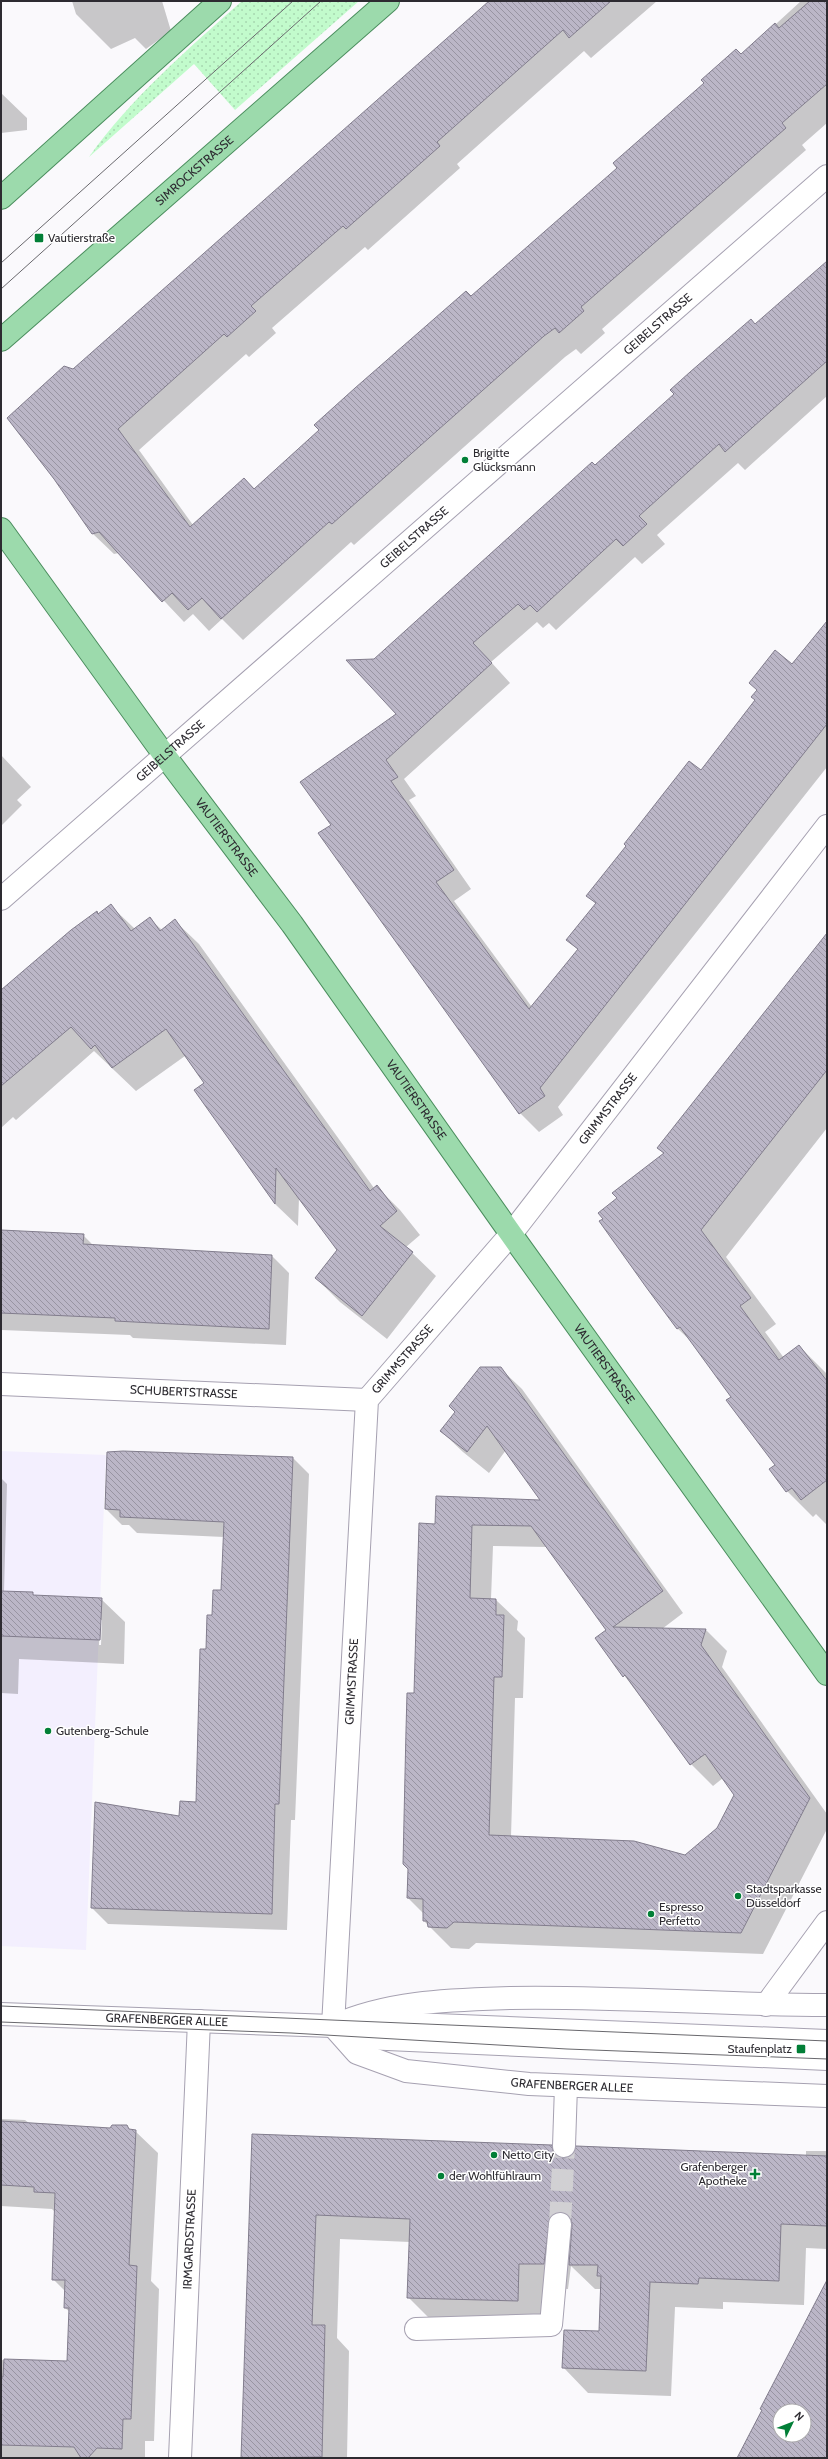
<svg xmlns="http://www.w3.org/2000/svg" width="828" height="2459" viewBox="0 0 828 2459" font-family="Cabin,sans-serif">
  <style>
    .built { fill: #f3effe }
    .grass { fill: url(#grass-dots) }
    .shadow { fill: #0003; fill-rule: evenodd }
    .building { fill: url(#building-back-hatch); stroke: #827d8d; fill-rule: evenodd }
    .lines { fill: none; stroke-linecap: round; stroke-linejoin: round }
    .minor-tunnel { stroke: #d1d0d3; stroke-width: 22; stroke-dasharray: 22 11; stroke-linecap: butt }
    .minor-casing { stroke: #a6a1b1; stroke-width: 24 }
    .major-casing { stroke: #4a8d5d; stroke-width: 24 }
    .minor { stroke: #fff; stroke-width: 22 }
    .major { stroke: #9cdaac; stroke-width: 22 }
    .tram { stroke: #69686d; stroke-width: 1 }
    .poi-dot { fill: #027f37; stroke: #fff; stroke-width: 1.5 }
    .labels { text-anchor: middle; stroke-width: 3; stroke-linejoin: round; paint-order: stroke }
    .street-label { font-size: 12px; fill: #2d2b31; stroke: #fff }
    .poi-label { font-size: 12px; fill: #2d2b31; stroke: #fff; text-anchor: start }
  </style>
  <defs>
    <pattern id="grass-dots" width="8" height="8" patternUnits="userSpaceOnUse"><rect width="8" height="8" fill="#c2fbcc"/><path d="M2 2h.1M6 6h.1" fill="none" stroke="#a7d7b0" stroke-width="1.8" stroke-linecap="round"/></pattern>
    <pattern id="building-back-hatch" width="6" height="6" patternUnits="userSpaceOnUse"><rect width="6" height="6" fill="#bbb6c7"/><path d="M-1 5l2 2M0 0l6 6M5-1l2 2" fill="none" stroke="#9894a2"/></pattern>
  </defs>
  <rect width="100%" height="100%" fill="#faf9fc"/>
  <path class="built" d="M1,1451l105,4 -20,495 -85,-4z"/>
  <path class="grass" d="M242,1h117l-124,109 -41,-46 -105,93c42,-59 99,-108 153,-156z"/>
  <path class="shadow" d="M72,1h90l9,30 -25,18 -11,-11 -24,11 -35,-35z
    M490,1h167l-66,57 -7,-7 -127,113 3,4 -92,82 -3,-3 -93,81 4,5 -27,24 -3,-3 -107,96 54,75 51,-46 11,10 364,-321 182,-167h26v122l-25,22 4,5 -204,179 3,4 -24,21 -5,-5 -11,8 -211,188 -3,-3 -108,98 -21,-21 -13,12 -16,-17 -9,8 -65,-69 -5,1 -22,-21 -19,-163z
    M1,93l26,25v12l-26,3z
    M827,262v134l-82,74 -7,-7 -81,72 8,9 -23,20 -7,-7 -79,73 -7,-7 -6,5 -6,-6 -46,40 19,21 -106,96 12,17 -7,4 62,89 -17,12 78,106 46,-57 -11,-10 29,-36 -8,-8 113,-125 126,-149v145l-269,340 5,8 -24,17 -19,-19 -188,-288 65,-111 -23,-54z
    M1,755l30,32 -14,13 5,5 -21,21z
    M111,906l24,23 15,-10 12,11 13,-9 24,23 175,244 3,-1 23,23 20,25 -14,12 30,29 -49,63 -47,-37 -24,-24 22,-28 -39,-52 -1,28 -23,-22 -79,-113 9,-7 -20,-28 -49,35 -42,-40 -78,69 -3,-3 -12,11v-135l96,-81 2,3z
    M827,936v192l-101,129 50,67 -11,8 19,26 15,-12 28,28v151l-11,-11 -3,3 -26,-26 -10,-26 -45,-68 -38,-53 -17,-16 -72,-108 13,-22 46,-44 -6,-6z
    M1,1232l82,3 11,11 178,10 17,17 -3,72 -153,-7 -3,-3 -129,-5z
    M500,1368l22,21 161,224 -21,16 44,1 21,21 -5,16 105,147v15l-64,125 -287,-11 -7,6 -18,-1 -27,-27v-7l-16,-16 7,-204 21,-169 106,-24 -36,-51 -17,23 -26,-21 -22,-21zM493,1546l54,1 60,83 -11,8 95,126 22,22 10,-8 12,17 -17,33 -33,29 -174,-20 4,-139h8l2,-60 -8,-8 1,-9 -22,-21 -5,-1z
    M293,1458l16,16 -14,346h-4l-4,110 -179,-6 -16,-16 105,-105 10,-153 6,-34 9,-25 2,-54 -87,-4 -8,-8h-7l-16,-16z
    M1,1478l6,6 -3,108 28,1 3,3 66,3 24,23 -1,42 -105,-5 -1,35 -17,-1zM100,1620h2l-1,25h-2z
    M1,2119l24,1 4,3 29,1 3,4 49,1 17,-3 3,4 5,1 23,22 -7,128 8,8 -5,152h-9v17h-144v-98l67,2 2,-50 -5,-4 1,-16 -13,-13 2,-67 -3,-3 -51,-3z
    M253,2135l298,11 13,13 242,-3v-5h21v98l-21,-1 -2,57 -81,-3v7l-48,-2 -4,89 -83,-3 -24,-25 36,-36 1,-43h-6l-24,-23 -3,23 -25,-1 -1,37 -109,-3 -25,-25 2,-55 -70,-3 -3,99 12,13 -2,107h-105z"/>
  <path class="building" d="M489,1h122l-42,37 -6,-8 -126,112 3,4 -36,32 -58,51 -3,-3 -14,12 -78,68 5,5 -29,26 -3,-3 -106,95 72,98 54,-49 10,11 65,-59 -5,-5 41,-37 111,-97 5,5 146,-128 -4,-5 91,-80 -3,-3 35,-31 5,5 34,-31 4,5 31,-27h17v83l-45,39 4,5 -205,179 3,4 -25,22 -4,-5 -11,8 -212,188 -3,-2 -108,97 -19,-21 -14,12 -16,-17 -10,9 -63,-70 -7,2 -38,-55 -47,-61 57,-52 9,3z
    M827,261v100l-102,91 -6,-8 -80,72 8,8 -24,22 -7,-7 -79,73 -7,-7 -6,5 -6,-6 -45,39 19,20 -106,97 12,17 -7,4 63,89 -18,12 93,127 49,-60 -12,-9 30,-37 -10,-7 40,-50 -2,-2 65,-83 12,9 54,-70 -4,-3 6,-7 -8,-7 26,-33 17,14 35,-43v103l-287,364 5,8 -26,18 -201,-281 13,-8 -31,-43 96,-68 -50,-54 28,-1 218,-197 3,3 79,-71 -4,-4 20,-18 61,-53 4,5z
    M111,904l20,27 19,-14 10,14 15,-12 195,272 7,-6 20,26 -17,15 33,26 -51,64 -47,-38 22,-28 -61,-82 -1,36 -81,-114 10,-7 -38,-54 -54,39 -17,-23 -4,4 -20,-22 -70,59v-96l70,-60 26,-19 1,3z
    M827,933v137l-126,160 50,68 -11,8 39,54 20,-15 28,36v99l-26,20 -9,-12 -6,4 -17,-23 6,-4 -49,-65 5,-3 -51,-70 -3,2 -31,-42 -47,-66 4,-2 -5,-6 19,-15 -5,-5 52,-40 -7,-5z
    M1,1230l83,4 -1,10 189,11 -3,74 -154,-8v-3l-114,-5z
    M480,1367h21l162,224 -50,36 93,2 -5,16 109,153 -69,135 -287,-11 -7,6 -19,-1 -1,-6h-4v-22l-16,-1 1,-29 -5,-5 3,-134 1,-37h7l5,-170 16,1 1,-28 104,4 -53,-74 -20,26 -27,-21 15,-19 -6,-6zM472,1525l59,1 75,104 -11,8 28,39 2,-2 65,90 15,-11 29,41 -17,33 -32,27 -51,-14 -145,-6 5,-158h8l2,-62h-8v-16l-26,-1z
    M123,1451l170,6 -14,347h-4l-3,110 -181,-6 4,-106 84,14 1,-15 16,1 4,-153h6l1,-34h5l1,-25h8l3,-68 -104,-5v-7l-15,-1 2,-57z
    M1,1591l32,1v3l69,3 -2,42 -99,-4z
    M1,2121l109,7 2,-3h15l2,4 7,1 -7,135 8,1 -6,153h-8l-1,30 -25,-1 -9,10h-7l-7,-11 -73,-2v-68h2l1,-18 63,2 2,-53h-5l1,-28h-13l3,-87 -21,-1v-5l-33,-2z
    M252,2134l300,11 1,7 10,6 7,-1 6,-11 251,10v70l-46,-2 -2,57 -80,-3 -1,6 -48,-2 -4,89 -84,-3 2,-38 35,1 2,-55h-4l1,-11h-29l3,-40 -1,-7 -4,-4 -12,-1 -5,4 -6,47h-25l-1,37 -111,-3 3,-79 -94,-4 -4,110h13l-3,132 -81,1z
    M827,2280v178h-90l25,-48 -2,-1zM780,2411h24v24h-24z"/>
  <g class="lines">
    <path class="minor-tunnel" d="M560,2224l4,-78"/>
    <defs>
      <g id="minor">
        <path id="s1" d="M1,899l826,-723"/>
        <path id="s2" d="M1,1384l366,16"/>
        <path d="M766,2005l61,-83"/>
        <path id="s3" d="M1,2014l332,12c56,-25 116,-26 177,-28 106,-2 211,7 317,7"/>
        <path d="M364,2022l463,19"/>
        <path id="s4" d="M333,2026l34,-626 144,-166 316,-408"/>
        <path id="s5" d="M333,2026l24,27 49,18 123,13 298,12"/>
        <path d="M337,2028l28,10 462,21"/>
        <path d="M564,2146l2,-60"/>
        <path d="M416,2329l135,-4 9,-101"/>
        <path id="s6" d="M180,2458l19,-437"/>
      </g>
      <g id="major">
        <path d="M1,198l219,-197"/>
        <path id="s7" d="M1,340l387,-339"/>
        <path id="s8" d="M1,529l164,227 127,168 219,310 316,440"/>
      </g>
    </defs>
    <use href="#minor" class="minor-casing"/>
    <use href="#major" class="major-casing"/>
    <use href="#minor" class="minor"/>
    <use href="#major" class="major"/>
    <path class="tram" d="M1,263l292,-262
      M1,289l320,-288
      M1,2006l826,35
      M1,2022l290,11 276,16 260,10"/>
  </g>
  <g class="poi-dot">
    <rect x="34" y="233" width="10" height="10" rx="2"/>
    <circle cx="465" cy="460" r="4"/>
    <circle cx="48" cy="1731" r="4"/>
    <circle cx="738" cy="1896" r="4"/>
    <circle cx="651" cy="1914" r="4"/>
    <rect x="796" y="2044" width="10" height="10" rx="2"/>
    <circle cx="494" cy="2155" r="4"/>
    <path d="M753 2168h4v4h4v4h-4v4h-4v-4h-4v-4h4z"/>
    <circle cx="441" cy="2176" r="4"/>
  </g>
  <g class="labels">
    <g class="street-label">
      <text dy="4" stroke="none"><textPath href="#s7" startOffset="257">SIMROCKSTRASSE</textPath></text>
      <text dy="4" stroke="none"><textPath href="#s1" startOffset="873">GEIBELSTRASSE</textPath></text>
      <text dy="4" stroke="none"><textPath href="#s1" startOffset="549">GEIBELSTRASSE</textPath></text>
      <text dy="4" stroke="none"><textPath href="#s1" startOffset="225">GEIBELSTRASSE</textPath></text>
      <text dy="4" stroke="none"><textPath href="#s8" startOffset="382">VAUTIERSTRASSE</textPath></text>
      <text dy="4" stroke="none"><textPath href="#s8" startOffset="706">VAUTIERSTRASSE</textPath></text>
      <text dy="4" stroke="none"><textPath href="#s4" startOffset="1005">GRIMMSTRASSE</textPath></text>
      <text dy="4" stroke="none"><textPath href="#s4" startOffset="681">GRIMMSTRASSE</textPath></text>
      <text dy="4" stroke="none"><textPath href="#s8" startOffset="1030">VAUTIERSTRASSE</textPath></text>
      <text dy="4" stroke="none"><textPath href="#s2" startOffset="183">SCHUBERTSTRASSE</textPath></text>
      <text dy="4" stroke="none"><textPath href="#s4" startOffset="345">GRIMMSTRASSE</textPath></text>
      <text dy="4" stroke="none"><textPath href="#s3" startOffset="166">GRAFENBERGER ALLEE</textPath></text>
      <text dy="4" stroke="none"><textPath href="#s5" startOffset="255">GRAFENBERGER ALLEE</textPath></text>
      <text dy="4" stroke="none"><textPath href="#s6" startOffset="219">IRMGARDSTRASSE</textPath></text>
    </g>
    <g class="poi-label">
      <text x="48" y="242">Vautierstraße</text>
      <text x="473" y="457">Brigitte<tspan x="473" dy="14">Glücksmann</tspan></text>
      <text x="56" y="1735">Gutenberg-Schule</text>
      <text x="746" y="1893">Stadtsparkasse<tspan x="746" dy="14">Düsseldorf</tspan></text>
      <text x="659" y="1911">Espresso<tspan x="659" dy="14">Perfetto</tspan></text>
      <text x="792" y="2053" text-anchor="end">Staufenplatz</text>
      <text x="502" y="2159">Netto City</text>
      <text x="747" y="2171" text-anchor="end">Grafenberger<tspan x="747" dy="14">Apotheke</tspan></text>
      <text x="449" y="2180">der Wohlfühlraum</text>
    </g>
  </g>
  <rect width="828" height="2459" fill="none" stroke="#2d2b31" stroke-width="4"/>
  <g transform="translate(792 2423) rotate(47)"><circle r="19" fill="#ffffff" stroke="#abaaad"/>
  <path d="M0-3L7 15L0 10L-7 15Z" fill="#027f37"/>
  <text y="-6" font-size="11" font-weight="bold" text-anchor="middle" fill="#2d2b31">N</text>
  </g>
</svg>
